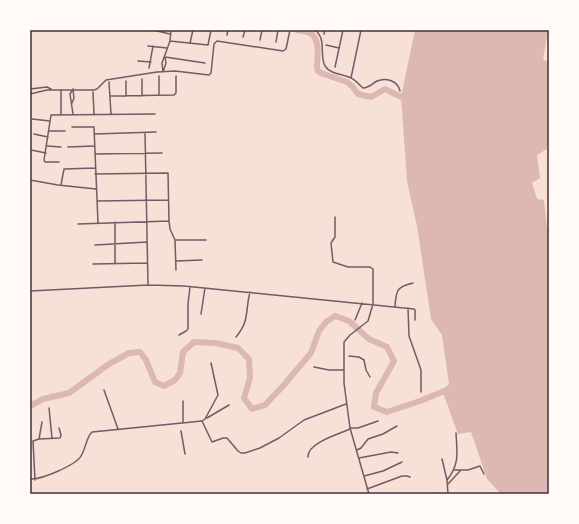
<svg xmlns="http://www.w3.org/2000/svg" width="579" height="524" viewBox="0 0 579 524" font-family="'Playfair Display',serif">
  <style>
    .water { fill: #dcb8b0 }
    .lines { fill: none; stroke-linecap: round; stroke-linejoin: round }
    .river { stroke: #dcb8b0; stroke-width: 6 }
    .minor { stroke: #755966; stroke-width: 1.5 }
    .neatline { fill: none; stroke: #4a2c40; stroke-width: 1.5 }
  </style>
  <rect width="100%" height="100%" fill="#f7e1d7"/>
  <path class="water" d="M415,30h133l-5,30 6,2v72l-1,1 -1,14 -10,6 3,23 -8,5 5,16 7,1 3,28h2v13l-3,2 3,1v250h-48l-14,-15 -16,-47 -13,2 -16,-44 7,-6 -7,-49 -11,-16 -14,-93 -10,-45 -6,-84z"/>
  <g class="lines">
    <path class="river" d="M297,30c4,1 9,1 13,3 11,6 7,25 7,35l1,3 3,2 26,9 5,4 6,8 13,3 14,-8 22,11
      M30,406l13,-7 26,-6 40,-29 20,-11 11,-1 6,8 9,22 9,4 11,-6 5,-7 3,-21 11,-10 21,1 23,5 11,11 1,19 -6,20 8,11 13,-4 18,-19 28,-33 8,-22 7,-9 9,-6 14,5 20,18 18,8 7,14 -18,32 -2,14 13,5 33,-11 29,-12"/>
    <path class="minor" d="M153,30l17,4
      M315,30c12,9 4,25 10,36 5,8 18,8 26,12 5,2 8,7 12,10 6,0 9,-4 14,-7 9,-4 21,0 23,10
      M324,34l1,-4
      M227,35l1,-5
      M243,37l2,-7
      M260,40l2,-10
      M170,41l38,4 3,-15
      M276,42l2,-12
      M190,43l3,-13
      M326,45l13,3
      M148,46l19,2
      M165,57l40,6
      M138,61l13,1
      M335,67l8,-37
      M149,68l4,-22
      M163,72l-1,-9 8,-22 1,-11
      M163,72l3,-9 -1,-6
      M159,76v19
      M351,78l10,-48
      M142,79v17
      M126,81v15
      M109,82l2,32
      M30,89l17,-2 4,2
      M73,89l-3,5 3,20
      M61,90v24
      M93,92l1,22
      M30,94l17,-4h47l3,-1 9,-9 51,-8 18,-1 34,4 2,-2 3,-29 3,-3 66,10 3,-2 4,-19
      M110,96l64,-1 2,-2v-17
      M72,103l2,-5 -1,-8
      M32,119l18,2
      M72,127h22l4,96
      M49,131h16
      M145,133l3,152
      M34,134l14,3
      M94,134l62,-2
      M47,146l14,1
      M68,147l26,-1
      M31,150l15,3
      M95,154l67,-1
      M59,162h-14l-1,-2 7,-45 104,-1
      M95,174l73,-1 1,48 1,8 5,11 1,30
      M30,180l28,5 38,4
      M61,185l3,-16 31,-1
      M97,201l71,-1
      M335,217v20l-4,6 2,19 15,5h22l3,2v35l-5,17 -18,14 -6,7v41l6,45 19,66
      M115,222v42
      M78,224l91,-3
      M175,240h31
      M95,245l52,-3
      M176,261l26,-1
      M93,264l54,-1
      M30,291l118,-6 36,1 230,23 1,1v10
      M395,307c1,-16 1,-20 18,-24
      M408,308l1,28 12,34v22
      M201,314l4,-26
      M355,320l7,-17
      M179,335l7,-4 2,-2v-25l2,-17
      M236,337c14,-17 9,-26 14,-45
      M349,356l10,1 5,3 2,10 4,7
      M314,367l15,3h15
      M104,390l14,39
      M183,401v22
      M49,408l3,30
      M207,418l22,-13
      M202,421l3,-2 13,-24 -7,-32
      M350,428h8l20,-7
      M181,431l4,23
      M39,439l21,-1 1,-3 -2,-7
      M357,450l4,-2 7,-9 15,-5 14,-8
      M308,457c-1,-14 31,-23 42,-28
      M359,458l32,-6 7,1
      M442,459l5,21 1,14
      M454,470h14l12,-4 4,8
      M364,476l19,-5 19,-9
      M30,479c11,1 46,-14 51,-23 5,-8 5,-18 11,-24l110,-11 10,21 11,-4h4l11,13 3,2h4l15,-5 19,-10 25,-18 42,-16
      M35,480l-2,-39 6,-2 3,-17
      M447,480c13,-16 10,-28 9,-47
      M448,484l12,-13
      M367,489l35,-13h5l3,1
      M435,493v1"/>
  </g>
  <rect width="579" height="524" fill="none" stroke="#fffaf5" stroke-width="62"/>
  <rect x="31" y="31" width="517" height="462" class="neatline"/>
</svg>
